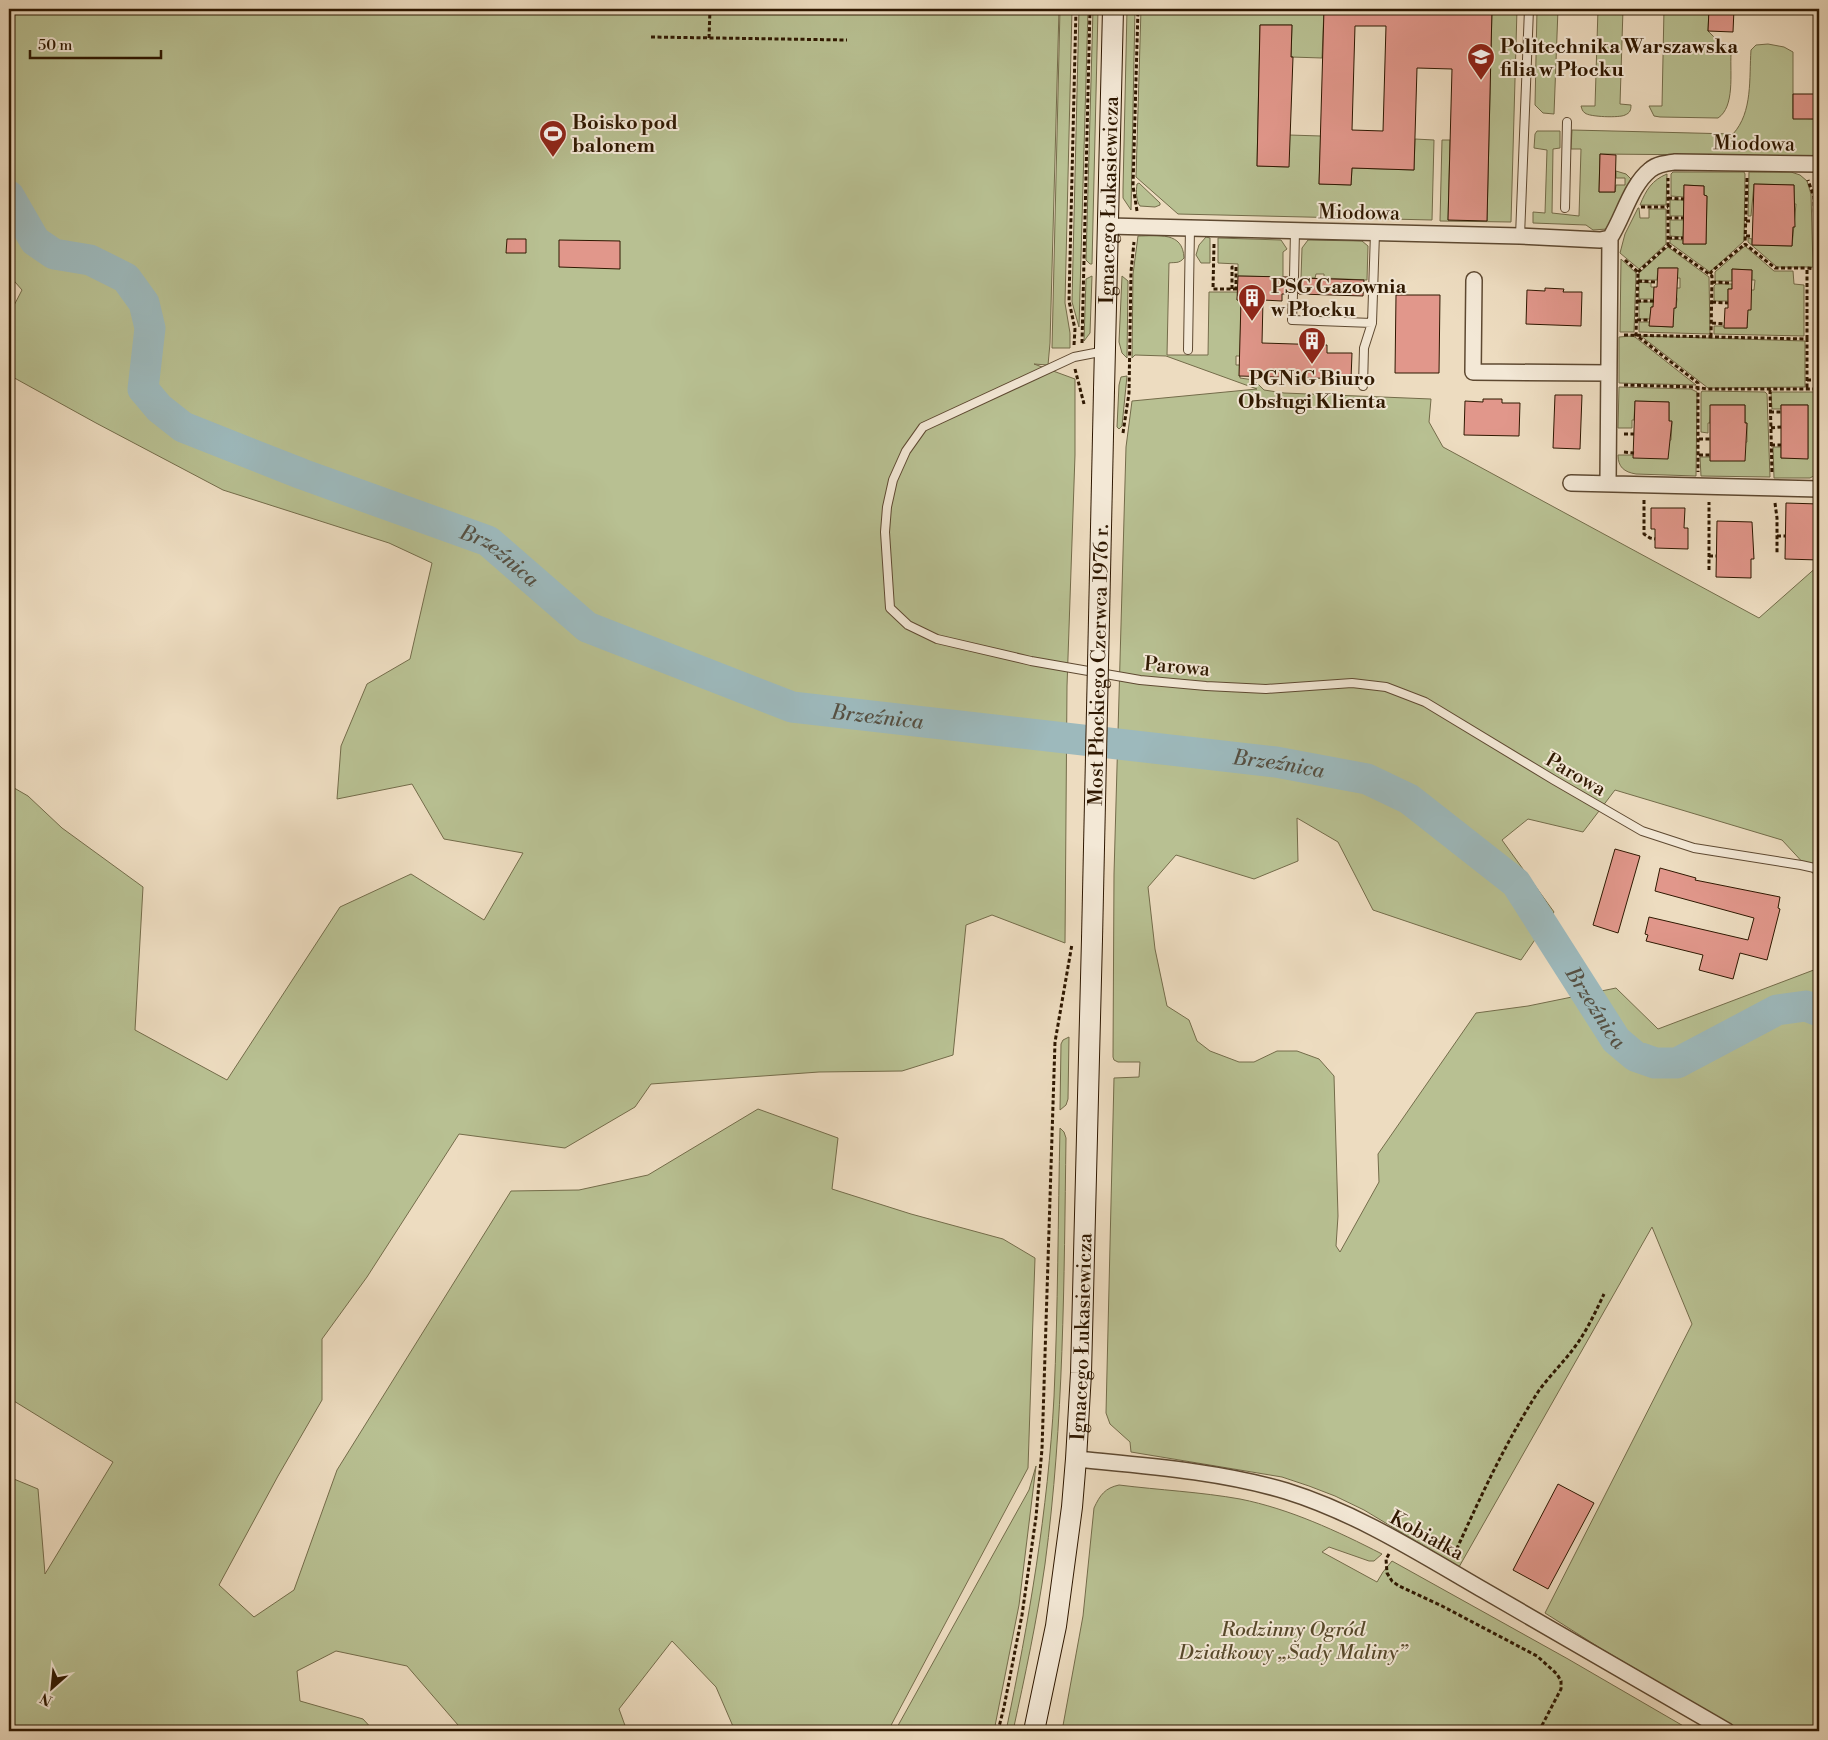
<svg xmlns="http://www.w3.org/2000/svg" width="1828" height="1740" viewBox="0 0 1828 1740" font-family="'Libre Bodoni',serif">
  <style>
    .green { fill: #b8c092; stroke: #746c4a }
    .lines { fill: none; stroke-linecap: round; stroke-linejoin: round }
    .river { stroke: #9db9bc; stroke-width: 31 }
    .building { fill: #e1978b; stroke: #2f1801; fill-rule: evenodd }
    .lane-casing { stroke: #5e4931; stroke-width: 10 }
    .street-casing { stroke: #5e4931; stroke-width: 18 }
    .secondary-casing { stroke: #2f1801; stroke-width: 22 }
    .path { stroke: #2f1801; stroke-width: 3; stroke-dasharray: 4 2.5; stroke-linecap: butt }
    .lane { stroke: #f3e8d6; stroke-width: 8 }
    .street { stroke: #f3e8d6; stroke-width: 15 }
    .secondary { stroke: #f3e8d6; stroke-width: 20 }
    .secondary-bridge-casing { stroke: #2f1801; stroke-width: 22; stroke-linecap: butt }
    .secondary-bridge { stroke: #f3e8d6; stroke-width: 20 }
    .labels { text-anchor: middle; stroke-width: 4; stroke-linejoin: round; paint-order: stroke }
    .poi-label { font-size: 20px; font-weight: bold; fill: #2f1801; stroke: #f3e8d6; text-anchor: start }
    .street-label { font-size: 20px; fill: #2f1801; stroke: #f3e8d6 }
    .park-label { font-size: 20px; font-style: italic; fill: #584a2c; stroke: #f3e8d6 }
    .water-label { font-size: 21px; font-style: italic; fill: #565042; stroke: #f3e8d6 }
  </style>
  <rect width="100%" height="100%" fill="#eddcc0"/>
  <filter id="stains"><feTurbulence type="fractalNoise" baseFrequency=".004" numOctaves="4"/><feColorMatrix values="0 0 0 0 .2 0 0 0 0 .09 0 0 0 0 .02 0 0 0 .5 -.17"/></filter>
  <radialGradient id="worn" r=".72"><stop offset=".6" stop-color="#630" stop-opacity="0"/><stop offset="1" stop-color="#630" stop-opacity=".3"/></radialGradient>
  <path class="green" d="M9,9h1050l-9,334 -2,22 -14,-1 41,15v76l-8,231 -2,257 -73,-28 -26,10 -13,130 -51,16 -83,1 -168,12 -16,23 -70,41 -106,-14 -92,143 -45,62v61l-44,76 -59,109 35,32 40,-27 43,-120 174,-279 68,-1 69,-15 110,-66 80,29 -6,51 79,25 92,25 32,19 -7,210 -140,263h-153l-19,-44 -44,-46 -53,68 8,22h-168l-1,-6 -51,-59 -71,-15 -39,20 3,30 63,18 11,12h-365v-254l29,12 7,85 68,-112 -104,-64v-613l19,11 34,32 81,59 -8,143 92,50 113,-173 71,-33 73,46 39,-67 -79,-14 -32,-55 -75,15 4,-53 26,-62 43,-25 22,-96 -43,-20 -166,-53 -127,-67 -87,-48v-60l13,-25 -13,-15z
    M1060,9h12l-7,294 5,30v15h-18z
    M1079,9h9l-9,318 -7,-25z
    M1093,9h5l-6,255h-2l-4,-4z
    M1127,9h8l-4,201 -8,-12v-9z
    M1141,9h183l-2,49 -31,-1 1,-32h-32l-3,141 31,1 1,-32 32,1 -2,48 32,1 1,-17 62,2 1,-31 19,1 -2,80 -254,-6 -42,-37z
    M1492,9h25l-6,213 -71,-1 2,-81h8l-2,80 39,1z
    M1537,9h21l-4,105 -11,-1 -8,-8z
    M1598,9h25l-3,95 11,1c0,5 -1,8 -6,10 -5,3 -36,2 -40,-2 -3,-2 -3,-4 -4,-7h14z
    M1664,9h45l-1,22 23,23c-1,19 4,53 -13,64l-58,-1 -6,-1 -5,-10h13z
    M1768,44l16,3 9,5v66l26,1v37l-219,-2 -1,38h16l1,-7h9v-7h-9v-7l10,3 5,5 -16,40 -8,10 -14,1 -7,-5 -53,-2v-11l12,1 2,-63 -13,-2 1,-14 2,-3h23v17l-7,1 -1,64 27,3 2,-67h-10l1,-19 161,4c20,-22 16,-56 18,-84l5,-5z
    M1673,172h71l1,2 -1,67 -34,31 -40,-29v-4l13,1v4h23l1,-48 -3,-1v-9l-20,-1v12l-13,-1v-22z
    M1749,172h42l9,3 7,6 4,13 2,73h-36l-29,-25v-4l4,1v6l40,1 4,-42h-2v-19l-40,-1 -3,32h-3z
    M1667,174l-1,31h-26c6,-15 12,-25 27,-31z
    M1139,183l21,20v2l-5,2 -15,-1c-4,-5 -4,-15 -3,-22z
    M1670,200h14v16h-14z
    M1638,208h1l1,10h9v-9h17v35l-27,25 -19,-16 5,-19z
    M1670,220h14l-1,17 -13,-1z
    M1138,236c20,0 45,-5 46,22 -5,6 -9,4 -15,5l-2,92h41l1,-63h29l-1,8 4,1 -1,55h-4v9h4v13l14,2 10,10 20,3 147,6 -2,23 14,25 316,171 60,-53v315l-37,-40 -167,-50 -32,42 -55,-13 -26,21 52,72 -33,48 -148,-50 -35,-68 -41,-24 1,43 -44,18 -78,-24 -28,32 7,62 12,57 22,14 8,21 13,10 29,11h15l23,-11h20l22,8 15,17 4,140 -2,30 4,6 39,-70 -1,-28 98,-141 52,-7 88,-18 42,41 161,-61v763h-77l-142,-83 -55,-35 147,-289 -40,-97 -193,340 -95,-57 -29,-14 -26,-10 -27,-9 -151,-25 -1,-10 -20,-18 -4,-11 8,-335 25,-1 1,-15h-22l-4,-2 -1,-3 1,-183 12,-427 6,-46 125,-12 -91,-33 -31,-1 -3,3 1,-84z
    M1206,237l4,1v25h-9l-5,-8 3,-10z
    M1218,238l63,2 6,9 -4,3v25l-45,-1v-12l-20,-1z
    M1308,240l54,1 6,5 -1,34 -43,-2v-4h-8l-1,4h-14l1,-30z
    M1745,246l29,25h19l1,13 10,1v51l-90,-2v-8h11v2h22l1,-38h6l1,-10h-3v-10l-20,-1v12h-17v-9z
    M1668,247l41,30 1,57 -71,-2v-10h11v4l23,1v-10l-2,-9h5l1,-9 -3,-11h6v-10h-3v-10h-19l-1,12h-18v-7z
    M1621,259l15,14 -2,59h-14z
    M1092,276l-2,57 -6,8 2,-62z
    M1122,276l6,5 -1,77 -5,-5 -3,-11z
    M1639,282l12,1v4h3v12h-15z
    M1716,284h16v5h-4v12h-14v-15z
    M1639,302h15l-1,5h-2l-1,12h-11z
    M1632,336l3,1 61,48 -77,-2v-46z
    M1641,336l164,5v46l-97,1z
    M1127,376l-5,50 -3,3 -2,-2 2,-42 2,-8z
    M1619,387l72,2 6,3 -1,84 -60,-2c-12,-2 -18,-7 -18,-19h15l38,-15 1,-18 -3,-1v-19l-34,-1 -1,19h-2v8h-14z
    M1702,391l63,1 2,2 3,83 -69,-1 -1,-19h10l37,-15v-19h-2v-18h-34l-1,18h-2v10l-7,-1v-39z
    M1772,392h47v81l-9,5h-36l-1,-31h8v11h27v-53h-27v4h-9l-1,-16z
    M1069,1037l-1,62 -2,6 -6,5 1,-66 2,-4z
    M1060,1128l4,4 2,6c-2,142 -2,285 -21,426 -8,56 -20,112 -32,167h-7c23,-110 42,-221 48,-334 4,-89 4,-179 6,-269z
    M1036,1466l-17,139 -25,126h-99l134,-241z
    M1119,1485c40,5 82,7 121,14 50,10 97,32 142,55l-8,7h-5l-40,-14 -7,5 55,30 6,-10 9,-11 176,98 124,72h-630l21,-115 11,-108c6,-13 11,-20 25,-23z"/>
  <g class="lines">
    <path class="river" id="s1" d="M9,196l26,45 19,13 36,6 36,18 18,25 6,25 -7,61 16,19 24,19 119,47 186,67 99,86 205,80 484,55 91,17 42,20 107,84 100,157 19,16 20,7h22l100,-53 29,-4 13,5"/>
  </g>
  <path class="building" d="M1324,9h168l-5,212 -39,-1 4,-151 -35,-1 -3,102 -62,-2 -1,17 -32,-1zM1355,26h31l-3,105 -31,-1z
    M1709,9h25l-1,23 -25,-1z
    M1260,25h32l-1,32h2l-4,110 -32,-1z
    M1793,94h26v25h-26z
    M1600,154l16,1 -1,37h-16z
    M1754,184l40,1 1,42h-2l-1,19 -40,-1z
    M1684,185l20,1v9l3,1 -1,48h-23z
    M507,239h19v14h-20z
    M559,240l61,1v28l-61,-2z
    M1658,268h20l-2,40h-2l-1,19 -24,-1 2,-19h2l1,-20h3z
    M1732,269l20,1 -1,40h-3l-1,18h-23l1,-20h3v-19h4z
    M1238,276l50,1 5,6 4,-1 3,-4 64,2 -1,16 -64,-2 -3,-4 -3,-2 -4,3 -2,3h-5v7l-19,-1 -1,43 65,2v8h25l-1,26 -112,-3 2,-76h-4z
    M1545,288l19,1 -1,3h19l-1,34 -55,-2 1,-34 18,1z
    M1396,295h44l-1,78h-44z
    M1555,395h27l-2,54 -27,-1z
    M1483,399h19v4h18l-1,33 -55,-1 1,-34 18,1z
    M1635,401l34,1v19h3l-4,38 -35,-1z
    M1710,405h35v18h2l-2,38h-35z
    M1781,405h27v54l-27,-1z
    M1786,503l33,1v56l-34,-1z
    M1651,508h34l-1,20h4v21l-33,-1v-19h-4z
    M1717,521l35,1 2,37h-3v19l-35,-1z
    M1615,849l25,7 -22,77 -25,-8z
    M1660,868l36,10 -1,2 85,17 -2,11 2,1 -13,51 -27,-7 -7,26 -34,-9 4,-15 -57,-14 2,-6 -3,-1 4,-17 99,23 6,-22 -99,-27z
    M1558,1484l36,19 -46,86 -35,-19z"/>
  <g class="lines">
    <defs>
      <path id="lane" d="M1565,208l2,-86
        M1520,236l9,-227
        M1294,277l1,-46
        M1293,294l-1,26 80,3 3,-90
        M1188,350l2,-122
        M1105,351l-31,6 -151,70 -17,24 -13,29 -6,27 -2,25 5,76 18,17 29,14 94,22 109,19 66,6 60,3 86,-6 34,4 39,15 129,78 88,51 52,17 107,17 18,4
        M1363,386l1,-38 8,-25"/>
      <path id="street" d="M1108,226l412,10 80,4 10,-2c13,-20 21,-53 40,-68 7,-6 17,-7 25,-8l144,2
        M1474,280l-1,92 136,1
        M1571,483l248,6
        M1608,483l2,-245
        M1076,1459c70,7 142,12 210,32 71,22 135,63 199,100 81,47 162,93 242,140"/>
      <g id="secondary">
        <path id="s2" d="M1104,390l9,-381"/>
        <path id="s3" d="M1034,1731l22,-105 16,-119 4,-48 5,-86 11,-434"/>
      </g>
    </defs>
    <use href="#lane" class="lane-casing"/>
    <use href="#street" class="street-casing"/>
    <use href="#secondary" class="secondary-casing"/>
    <path class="path" d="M651,37l196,3
      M709,38l1,-29
      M1747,178l-2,66 30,24h32
      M1668,198l16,1
      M1641,207h27
      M1137,211l-4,-25 5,-177
      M1668,218h16
      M1746,221h6
      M1746,236h6
      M1668,238h15
      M1214,244l-1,45h25
      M1668,245l44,31 -1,61
      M1625,260l13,12 -2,63 62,48v89
      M1638,272l30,-27v-67
      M1710,274l2,-3 33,-27
      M1638,281l19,1
      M1712,282l19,1
      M1232,289v-22h4v22
      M1637,301h17
      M1712,302l16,1
      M1637,320h13
      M1712,323l13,1
      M1624,335l183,4v50
      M1807,339v-71l9,1 -2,-72 -6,-17
      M1082,343l8,-334
      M1074,345l1,-16 -6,-28 7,-292
      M1075,369l9,35
      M1807,380h12
      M1624,385l70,2 14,2h111
      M1770,390l2,84
      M1770,412h11
      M1771,428l10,-1
      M1123,433l6,-40 2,-121 3,-30
      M1624,434h10
      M1699,439h11
      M1771,445h10
      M1624,452l10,1
      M1699,455h11
      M1644,500v34l6,4 5,1
      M1775,503l2,15v35
      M1777,536h8
      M1709,556h7
      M1709,570v-68
      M1389,1554l-3,5 1,14 5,8 7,5 43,20 95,50 20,18 4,7v8l-22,42
      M1454,1555c25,-55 51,-112 84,-163 12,-17 27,-31 39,-48 11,-16 19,-33 27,-50
      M998,1731l6,-24 18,-92 14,-98 6,-68 13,-407 17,-98"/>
    <use href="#lane" class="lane"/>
    <use href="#street" class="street"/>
    <use href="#secondary" class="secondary"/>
    <defs>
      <g id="secondary-bridge">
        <path id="s4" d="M1092,939l12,-549"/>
      </g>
    </defs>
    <use href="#secondary-bridge" class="secondary-bridge-casing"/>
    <use href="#secondary-bridge" class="secondary-bridge"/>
  </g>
  <defs>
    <symbol id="university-pin" viewBox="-11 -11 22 30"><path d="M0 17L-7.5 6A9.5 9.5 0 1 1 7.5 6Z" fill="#8f2418" stroke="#f3e8d6"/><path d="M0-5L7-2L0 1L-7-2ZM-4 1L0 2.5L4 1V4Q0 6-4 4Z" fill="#fff"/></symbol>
    <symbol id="stadium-pin" viewBox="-11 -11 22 30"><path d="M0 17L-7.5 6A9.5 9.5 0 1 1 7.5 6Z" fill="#8f2418" stroke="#f3e8d6"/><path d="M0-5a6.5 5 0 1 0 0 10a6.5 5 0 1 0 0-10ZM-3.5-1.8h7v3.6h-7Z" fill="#fff"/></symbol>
    <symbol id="building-pin" viewBox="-11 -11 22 30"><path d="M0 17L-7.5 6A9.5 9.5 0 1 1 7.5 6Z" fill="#8f2418" stroke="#f3e8d6"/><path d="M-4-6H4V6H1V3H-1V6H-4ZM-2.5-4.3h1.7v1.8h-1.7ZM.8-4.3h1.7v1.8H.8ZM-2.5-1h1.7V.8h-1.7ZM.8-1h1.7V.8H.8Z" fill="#fff"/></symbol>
  </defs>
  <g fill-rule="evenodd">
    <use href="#university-pin" x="1465" y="41" width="32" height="43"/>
    <use href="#stadium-pin" x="537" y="118" width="32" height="43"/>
    <use href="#building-pin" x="1236" y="282" width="32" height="43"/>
    <use href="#building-pin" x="1296" y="325" width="32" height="43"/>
  </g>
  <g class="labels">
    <g class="poi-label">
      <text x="1500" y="53">Politechnika Warszawska<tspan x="1500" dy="23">filia w Płocku</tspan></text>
      <text x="572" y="129">Boisko pod<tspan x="572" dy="23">balonem</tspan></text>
      <text x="1271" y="293">PSG Gazownia<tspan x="1271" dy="23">w Płocku</tspan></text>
      <text x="1312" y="385" text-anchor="middle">PGNiG Biuro<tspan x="1312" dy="23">Obsługi Klienta</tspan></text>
    </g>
    <g class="street-label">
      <text transform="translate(1754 143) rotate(1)" y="7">Miodowa</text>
      <text dy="7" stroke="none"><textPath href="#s2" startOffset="190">Ignacego Łukasiewicza</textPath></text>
      <text transform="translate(1359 212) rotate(1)" y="7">Miodowa</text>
      <text dy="7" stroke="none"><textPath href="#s4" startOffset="274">Most Płockiego Czerwca 1976 r.</textPath></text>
      <text transform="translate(1177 666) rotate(5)" y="7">Parowa</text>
      <text transform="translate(1576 774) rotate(30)" y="7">Parowa</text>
      <text dy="7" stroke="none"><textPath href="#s3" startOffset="398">Ignacego Łukasiewicza</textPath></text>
      <text transform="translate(1427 1535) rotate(29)" y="7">Kobiałka</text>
    </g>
    <g class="park-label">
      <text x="1293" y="1636">Rodzinny Ogród<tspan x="1293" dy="23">Działkowy „Sady Maliny”</tspan></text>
    </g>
    <g class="water-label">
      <text dy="7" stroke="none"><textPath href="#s1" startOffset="668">Brzeźnica</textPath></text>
      <text dy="7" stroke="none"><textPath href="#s1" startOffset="1088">Brzeźnica</textPath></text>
      <text dy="7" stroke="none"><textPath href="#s1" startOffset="1492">Brzeźnica</textPath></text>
      <text dy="7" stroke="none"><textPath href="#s1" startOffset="1912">Brzeźnica</textPath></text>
    </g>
  </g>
  <rect width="1828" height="1740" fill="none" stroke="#eddcc0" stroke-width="30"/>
  <rect x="10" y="10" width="1808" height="1720" fill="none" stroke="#2f1801" stroke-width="2.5"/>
  <rect x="15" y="15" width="1798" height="1710" fill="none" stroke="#2f1801"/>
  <g transform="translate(52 1688) rotate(207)" stroke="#f3e8d6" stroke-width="4" paint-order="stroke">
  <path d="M0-4L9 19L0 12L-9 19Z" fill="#2f1801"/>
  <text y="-8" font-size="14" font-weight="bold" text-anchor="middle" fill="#2f1801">N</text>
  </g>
  <path d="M30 50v8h131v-8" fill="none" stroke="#2f1801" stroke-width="2.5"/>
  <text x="38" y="50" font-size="15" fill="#2f1801" stroke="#f3e8d6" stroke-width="4" paint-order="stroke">50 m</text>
  <rect width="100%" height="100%" filter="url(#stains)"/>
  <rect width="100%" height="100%" fill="url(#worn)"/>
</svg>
